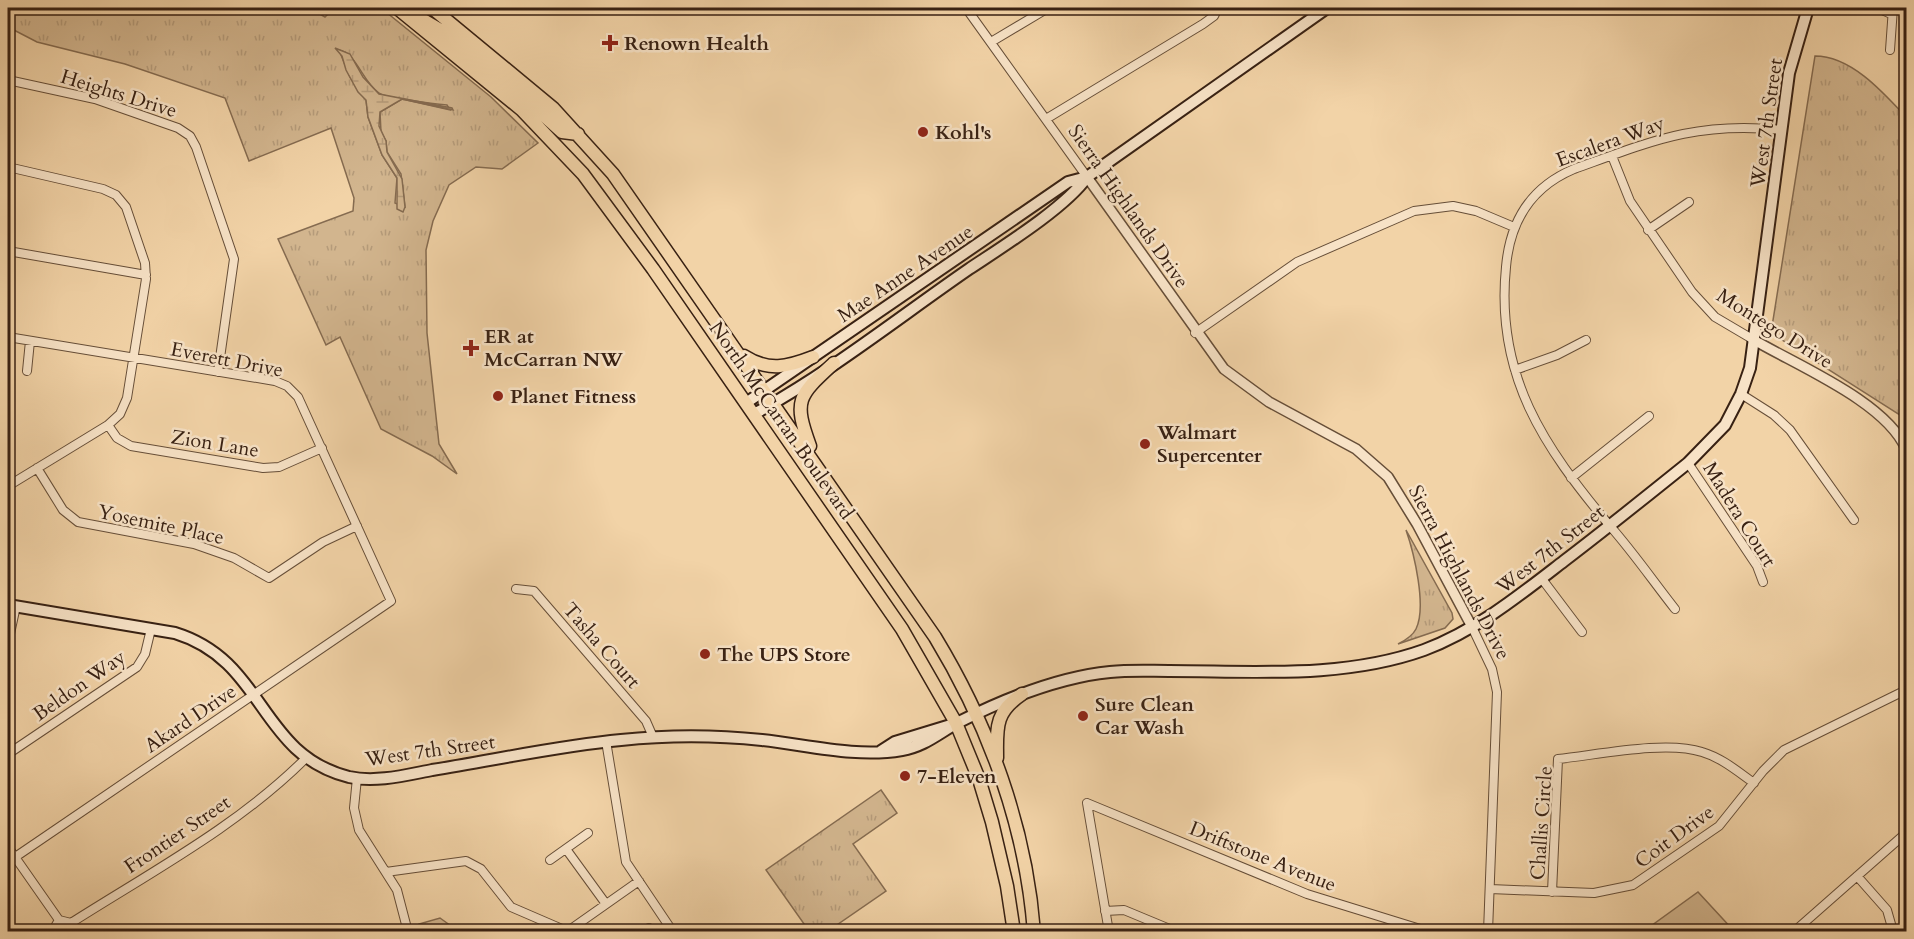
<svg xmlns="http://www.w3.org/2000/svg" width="1914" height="939" viewBox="0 0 1914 939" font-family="Cardo,serif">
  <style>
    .grass { fill: url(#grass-tufts); stroke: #856b50; stroke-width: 1.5; fill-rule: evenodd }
    .wetland { fill: url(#wetland-marsh); stroke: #856b50; stroke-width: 1.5 }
    .park { fill: #d2b58e; stroke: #856b50; stroke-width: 1.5 }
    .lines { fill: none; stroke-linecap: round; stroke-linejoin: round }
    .stream { stroke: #82674e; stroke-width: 2 }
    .minor-casing { stroke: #664e38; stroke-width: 10 }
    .tertiary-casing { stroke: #664e38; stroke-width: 12 }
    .secondary-casing { stroke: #382113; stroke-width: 14 }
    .primary-casing { stroke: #382113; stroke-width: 15 }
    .minor { stroke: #f7e2c6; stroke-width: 8 }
    .tertiary { stroke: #f7e2c6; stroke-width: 9 }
    .secondary { stroke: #f7e2c6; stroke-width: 10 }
    .primary { stroke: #f2d3a7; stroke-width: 12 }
    .poi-dot { fill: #8f2418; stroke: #f7e2c6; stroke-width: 2 }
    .labels { text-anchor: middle; stroke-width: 5; stroke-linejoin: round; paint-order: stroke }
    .poi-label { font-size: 20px; font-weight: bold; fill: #382113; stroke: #f7e2c6; text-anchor: start }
    .street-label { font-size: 20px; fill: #382113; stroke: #f7e2c6 }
  </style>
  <defs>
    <pattern id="grass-tufts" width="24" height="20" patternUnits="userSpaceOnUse" patternTransform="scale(1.5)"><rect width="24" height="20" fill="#d2b58e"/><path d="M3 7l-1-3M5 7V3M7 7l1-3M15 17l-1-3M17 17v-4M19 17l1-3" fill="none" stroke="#b59b7a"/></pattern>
    <pattern id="wetland-marsh" width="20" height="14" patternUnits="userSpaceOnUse" patternTransform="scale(1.5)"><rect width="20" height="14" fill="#d2b58e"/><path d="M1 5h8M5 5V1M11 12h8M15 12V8" fill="none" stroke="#b59b7a"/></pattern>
  </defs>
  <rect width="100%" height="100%" fill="#f2d3a7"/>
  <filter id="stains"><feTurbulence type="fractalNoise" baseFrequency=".00333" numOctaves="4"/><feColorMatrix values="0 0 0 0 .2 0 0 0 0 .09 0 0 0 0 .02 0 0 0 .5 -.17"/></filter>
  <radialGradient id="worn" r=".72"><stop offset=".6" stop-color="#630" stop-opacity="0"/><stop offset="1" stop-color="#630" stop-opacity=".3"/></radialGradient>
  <path class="grass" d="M8,8h301l16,9 9,-9h47l110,89 47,46 -36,26 -26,-2 -27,18 -16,36 -7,29 1,83 12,111 18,30 -25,-18 -51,-27 -41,-92 -14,8 -48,-106 75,-28 1,-13 -23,-70 -82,33 -24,-63 -100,-34 -88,-22 -29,-15zM339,50c18,4 23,31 40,43 7,5 57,11 68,12l3,5 -48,-11 -22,13 1,20 5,9 1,11 14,22 4,33 -10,-4 2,-25 -15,-23 -14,-38 -2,-17 -16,-23z
    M1815,56c36,0 68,36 91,61v302l-135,-86z
    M1406,530l46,83 1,6 -8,9 -47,16c6,-3 14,-7 18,-15 11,-22 -2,-76 -10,-99z
    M881,790l16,23 -44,31 33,47 -58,40h-19l-43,-61z
    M440,918l18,13h-38l-1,-7z"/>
  <path class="wetland" d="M335,48l15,6 13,23 16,17 73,14 1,2 -51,-11 -22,13 -1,14 7,15 1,11 15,27 3,28 -2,5 -6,-3v-31l-15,-23 -14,-38 -2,-17 -8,-8 -12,-22 -4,-14z"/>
  <path class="park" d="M1698,892l36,39h-90z"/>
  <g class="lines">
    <path class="stream" d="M435,927l9,5"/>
    <defs>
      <path id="minor" d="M966,8l121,169
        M1878,8l13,6
        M991,42l57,-34
        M1890,50l3,-42
        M8,80l87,19 83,29 12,8 6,11 38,112 -16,113
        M1046,119l157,-95 11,-8 4,-8
        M1612,156l18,45 62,91 23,25 39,23
        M8,167l95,22 13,6 10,12 19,56 1,16 -19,119 -7,16 -12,11 -100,61
        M1648,230l41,-28
        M8,251l138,24
        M1195,333l102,-71 117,-51 39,-5 23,5 38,16
        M8,337l267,44 12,5 11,11 93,204 -383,261
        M1515,370l42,-15 29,-15
        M27,371l3,-30
        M1741,394l33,21 16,15 64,90
        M108,425l9,13 14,8 132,22 16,-1 43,-19
        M1688,463l69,103 6,16
        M37,468l26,42 15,12 116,22 40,14 35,20 54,-36 34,-16
        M1571,478l78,-62
        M1542,579l40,53
        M516,589l18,2 112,130 7,16
        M1675,609c-22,-28 -42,-57 -65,-83 -66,-79 -115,-150 -104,-259 4,-46 25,-80 68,-98 78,-28 123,-48 208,-39
        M1472,627l20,42 5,23 -9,240
        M8,643l8,-37
        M606,741l20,121 47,70
        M8,754l129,-87 8,-13 6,-25
        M357,778l-3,30 5,22 38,60 11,42
        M1087,803l220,91 123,38
        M1087,803l22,129
        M8,847l51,73
        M566,849l40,55
        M550,860l38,-27
        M386,872l80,-11 15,8 30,38 58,25
        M1857,876l30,34 4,14
        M1490,889l104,4 39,-8 86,-59 44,-55 21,-21 122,-60
        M1552,892l6,-133c39,-4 108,-19 144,-7 20,6 35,19 52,31
        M1105,911l19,-1 53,22
        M59,920l12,3c80,-51 167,-97 235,-165
        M1797,929l109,-96
        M568,931l71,-50
        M52,932l7,-12
        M643,932l6,-4"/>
      <path id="tertiary" d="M1087,177l137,192 45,33 87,47 32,28 29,47 55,103
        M1754,340c44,26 132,62 152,109"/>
      <path id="secondary" d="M746,403l322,-221 19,-5
        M754,414c75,-41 144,-96 215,-145 33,-22 96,-61 118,-92l240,-169
        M8,605l167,28c91,28 83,121 174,144 27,6 57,-2 83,-7 63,-10 125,-24 189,-30 46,-5 94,-5 141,0 46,5 94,18 140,10 24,-4 39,-19 59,-29 46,-23 98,-44 149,-49 20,-2 39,-1 59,-1 84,0 174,8 255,-21 53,-20 96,-55 140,-89 42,-32 83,-65 124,-98l37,-38 16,-31 9,-26 39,-295 19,-65
        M881,751l14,-9 59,-18"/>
      <path id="primary" d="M397,8l125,102 61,64 70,95 249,360 54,94 23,56 13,43 15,64 7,46
        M432,8l121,100 60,66 322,463c54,89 91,190 99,295
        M418,17l29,17 63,51 52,47 16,2
        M744,356c25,16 43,11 69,1
        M810,446c-17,-46 -12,-50 24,-83
        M997,758c0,-30 -3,-45 25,-64"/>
    </defs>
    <use href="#minor" class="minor-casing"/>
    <use href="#tertiary" class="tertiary-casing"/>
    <use href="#secondary" class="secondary-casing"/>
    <use href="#primary" class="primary-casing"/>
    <use href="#minor" class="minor"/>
    <use href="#tertiary" class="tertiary"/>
    <use href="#secondary" class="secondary"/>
    <use href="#primary" class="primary"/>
  </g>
  <g class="poi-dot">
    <path d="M607 34h6v6h6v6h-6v6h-6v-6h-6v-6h6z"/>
    <circle cx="923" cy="132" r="6"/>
    <path d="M468 339h6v6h6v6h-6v6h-6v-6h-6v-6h6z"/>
    <circle cx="498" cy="396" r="6"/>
    <circle cx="1145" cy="444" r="6"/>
    <circle cx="705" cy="654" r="6"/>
    <circle cx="1083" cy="716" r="6"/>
    <circle cx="905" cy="776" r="6"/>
  </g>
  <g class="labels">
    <g class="poi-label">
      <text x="624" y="50">Renown Health</text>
      <text x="935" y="139">Kohl's</text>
      <text x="484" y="343">ER at<tspan x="484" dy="23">McCarran NW</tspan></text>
      <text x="510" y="403">Planet Fitness</text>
      <text x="1157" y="439">Walmart<tspan x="1157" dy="23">Supercenter</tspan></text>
      <text x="717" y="661">The UPS Store</text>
      <text x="1095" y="711">Sure Clean<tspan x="1095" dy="23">Car Wash</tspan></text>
      <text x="917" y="783">7-Eleven</text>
    </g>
    <g class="street-label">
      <text transform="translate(119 93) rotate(17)" y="7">Heights Drive</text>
      <text transform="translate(1766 123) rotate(-82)" y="7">West 7th Street</text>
      <text transform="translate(1610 141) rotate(-20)" y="7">Escalera Way</text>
      <text transform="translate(1129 206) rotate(55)" y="7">Sierra Highlands Drive</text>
      <text transform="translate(905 273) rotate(-34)" y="7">Mae Anne Avenue</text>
      <text transform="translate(1775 328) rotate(32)" y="7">Montego Drive</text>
      <text transform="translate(227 359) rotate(11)" y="7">Everett Drive</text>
      <text transform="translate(782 420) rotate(55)" y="7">North McCarran Boulevard</text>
      <text transform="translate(215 443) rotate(9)" y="7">Zion Lane</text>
      <text transform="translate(1740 514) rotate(58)" y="7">Madera Court</text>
      <text transform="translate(161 524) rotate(12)" y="7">Yosemite Place</text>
      <text transform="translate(1550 549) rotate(-38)" y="7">West 7th Street</text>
      <text transform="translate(1460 572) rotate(62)" y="7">Sierra Highlands Drive</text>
      <text transform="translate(602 645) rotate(49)" y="7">Tasha Court</text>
      <text transform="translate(79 685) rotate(-35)" y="7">Beldon Way</text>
      <text transform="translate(190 718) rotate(-34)" y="7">Akard Drive</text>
      <text transform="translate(430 750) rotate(-8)" y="7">West 7th Street</text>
      <text transform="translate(1541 823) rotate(-86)" y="7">Challis Circle</text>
      <text transform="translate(177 834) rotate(-34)" y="7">Frontier Street</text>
      <text transform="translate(1674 836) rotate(-36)" y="7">Coit Drive</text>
      <text transform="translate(1263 856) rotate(22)" y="7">Driftstone Avenue</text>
    </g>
  </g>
  <rect width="1914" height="939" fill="none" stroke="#f2d3a7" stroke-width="30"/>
  <rect x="9" y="9" width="1896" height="921" fill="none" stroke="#382113" stroke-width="3"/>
  <rect x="15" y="15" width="1884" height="909" fill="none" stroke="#382113" stroke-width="1.5"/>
  <rect width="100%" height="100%" filter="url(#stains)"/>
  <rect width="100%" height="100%" fill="url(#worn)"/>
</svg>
